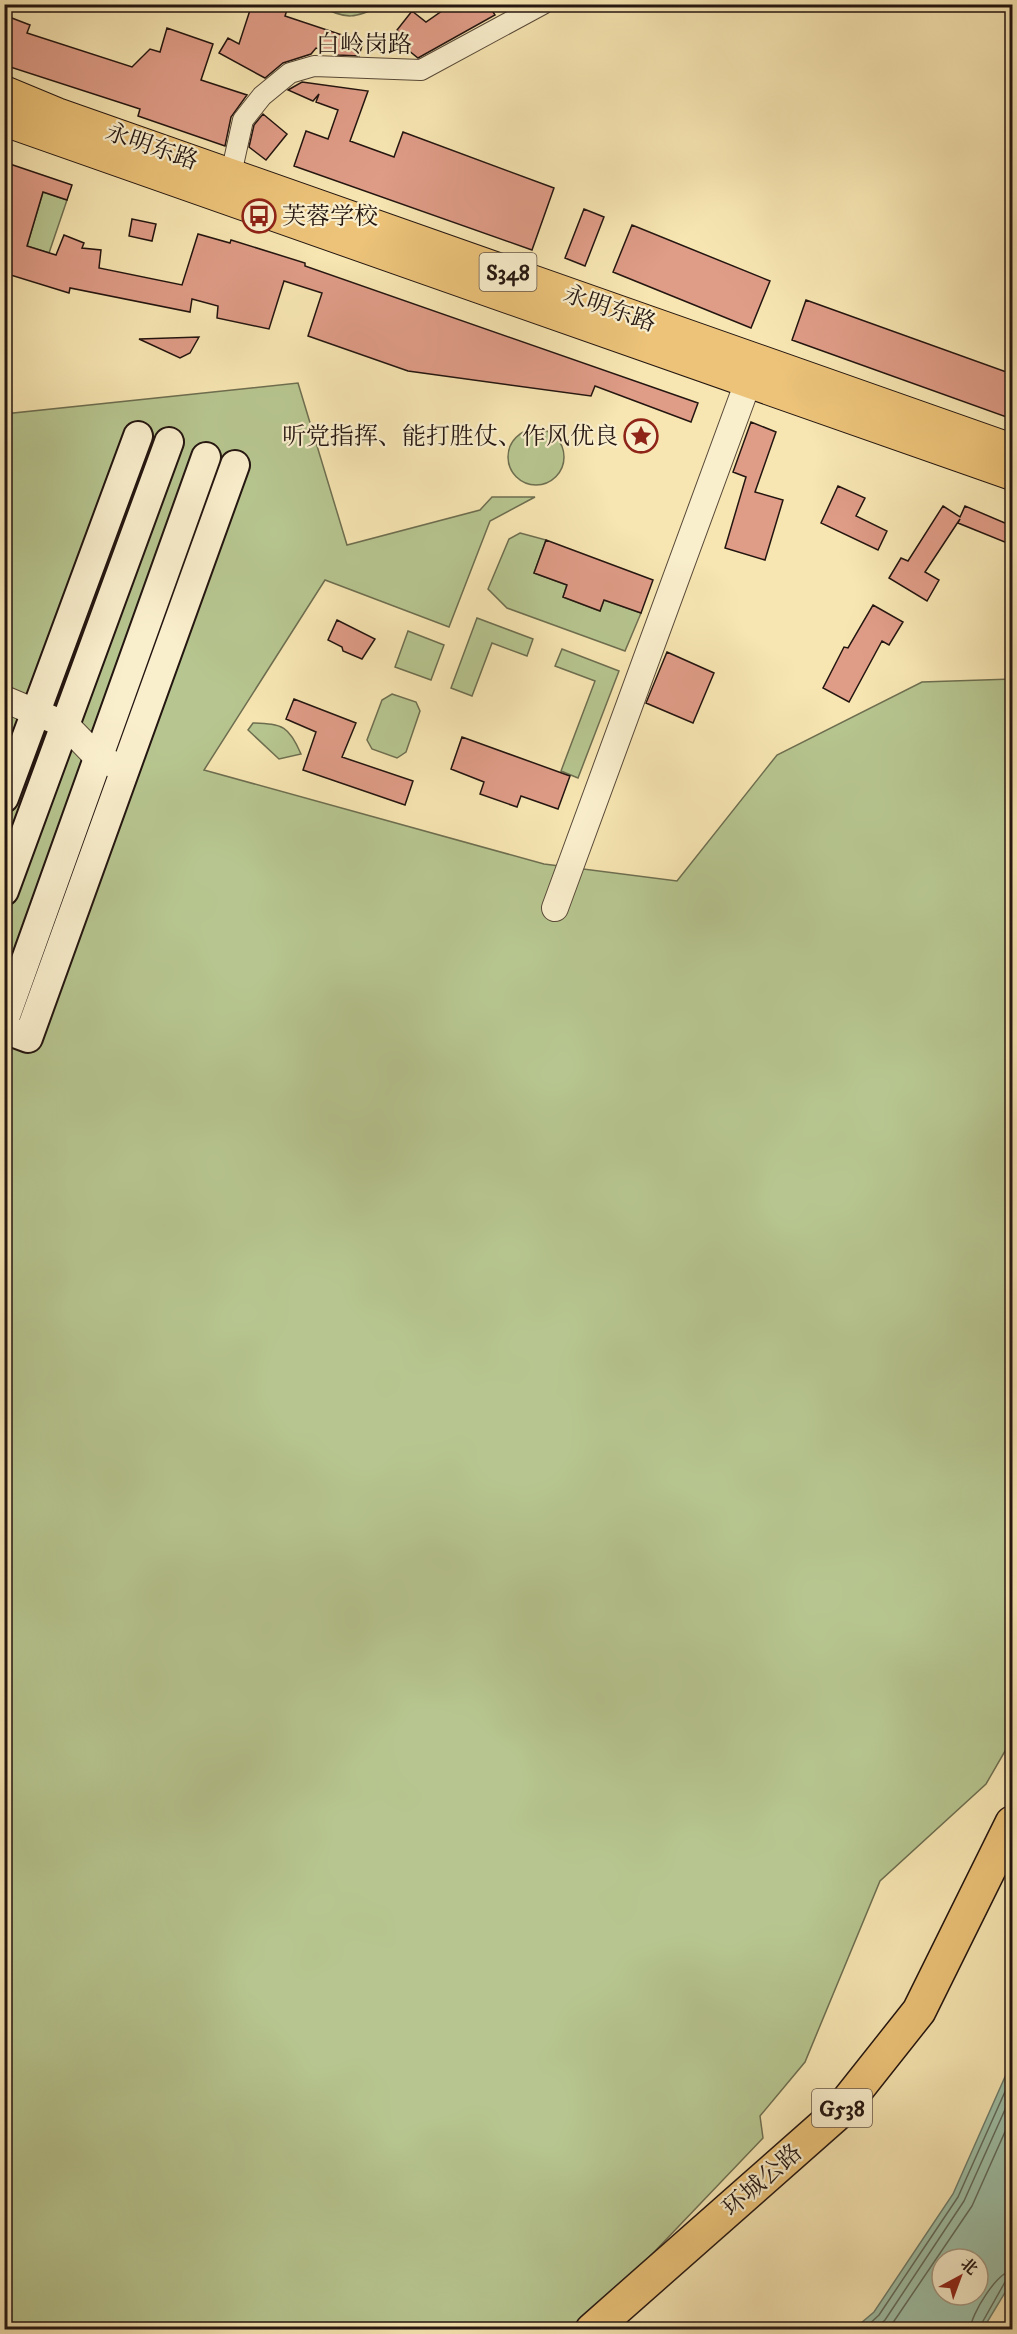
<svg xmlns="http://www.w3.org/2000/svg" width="1017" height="2334" viewBox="0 0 1017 2334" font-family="'IM FELL DW Pica','Noto Serif SC',serif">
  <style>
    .green { fill: #b7c690; stroke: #6d6e50; stroke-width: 1.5 }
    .water { fill: #9ec0a7; stroke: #6d7c6b; stroke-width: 1.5; fill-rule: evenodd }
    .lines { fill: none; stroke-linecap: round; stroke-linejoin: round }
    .shore { stroke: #606a5c; stroke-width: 1.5 }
    .building { fill: #df9c87; stroke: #231510; stroke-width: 1.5 }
    .minor-casing { stroke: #584938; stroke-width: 22 }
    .tertiary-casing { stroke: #584938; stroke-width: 28 }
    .secondary-casing { stroke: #231510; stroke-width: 32 }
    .primary-casing { stroke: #231510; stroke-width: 34 }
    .trunk-casing { stroke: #231510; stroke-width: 36 }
    .minor { stroke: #faefcd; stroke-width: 20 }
    .tertiary { stroke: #faefcd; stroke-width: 26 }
    .secondary { stroke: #faefcd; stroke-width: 28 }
    .primary { stroke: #ecc379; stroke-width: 32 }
    .trunk { stroke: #ecc379; stroke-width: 33 }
    .labels { text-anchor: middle; stroke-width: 4.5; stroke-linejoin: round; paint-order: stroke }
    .shield { fill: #faefcd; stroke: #645649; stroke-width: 1.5 }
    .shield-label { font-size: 22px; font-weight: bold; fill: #231510 }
    .street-label { font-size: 24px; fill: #231510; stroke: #faefcd }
    .poi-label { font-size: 24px; fill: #231510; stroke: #faefcd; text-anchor: start }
  </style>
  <rect width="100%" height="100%" fill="#f7e6b2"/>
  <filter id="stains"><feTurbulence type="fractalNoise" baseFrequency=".00333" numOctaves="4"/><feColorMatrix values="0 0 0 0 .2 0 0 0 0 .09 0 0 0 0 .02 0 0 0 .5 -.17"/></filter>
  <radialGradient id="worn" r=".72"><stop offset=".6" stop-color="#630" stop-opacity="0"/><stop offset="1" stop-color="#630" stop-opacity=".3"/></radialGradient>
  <path class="green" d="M319,5h64c-27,13 -37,16 -64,0z
    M43,192l24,8 -18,53 -22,-7z
    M298,383l49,162 133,-35 12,-13h43l-45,24 -41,106 -124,-47 -121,190 340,94 133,17 100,-126 145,-73 90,-3v1060l-26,45 -106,97 -75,181 -45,54 3,22 -127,133 -67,58h-564l-1,-1915z
    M508 457a28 28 0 1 1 56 0a28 28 0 1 1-56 0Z
    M520,533l26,7 -12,33 33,12 -4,12 37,14 4,-11 37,13 -16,38 -118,-43 -19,-19 21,-50z
    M477,618l56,21 -6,17 -35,-13 -20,53 -21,-8z
    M408,631l36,14 -13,35 -36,-13z
    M562,649l57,22 -41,107 -17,-7 34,-90 -40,-15z
    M392,694l24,8 4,9 -14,41 -9,6 -25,-9 -5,-9 15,-40z
    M253,723c30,1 36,3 48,31l-22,5 -31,-29z"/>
  <path class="water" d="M1012,2061v220l-29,48h-129l20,-17 79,-118zM942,2259h36v36h-36z"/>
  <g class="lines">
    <path class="shore" d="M863,2330l16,-15 79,-118 54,-121
      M874,2330l11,-10 79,-119 48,-107
      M888,2330l84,-124 40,-90
      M970,2330c1,-16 27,-58 42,-59
      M978,2330l27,-48 7,-3"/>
  </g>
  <path class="building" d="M252,4h37l-4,12 78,26 -4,14 -21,-1 -22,-7 -5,6 -28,9 -18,15 -46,-25 9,-15 11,6z
    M452,4h36l7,11 -77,43 -10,-8 2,-2 -13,-18 15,-19 14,11z
    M4,15l26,10 -3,8 105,34 18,-18 10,3 7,-24 46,16 -12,36 46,15 -16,22 -6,29 -87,-30 2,-7 -136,-44z
    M302,82l66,9 -18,50 44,16 9,-25 151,56 -22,62 -238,-84 12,-35 22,8 10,-29 -22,-8 3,-8 -6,7 -25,-11z
    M263,114l24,20 -21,26 -17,-13 5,-22z
    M4,162l68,23 -5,15 -24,-8 -16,54 29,9 8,-20 20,8 -2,5 19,2 -2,18 83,17 16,-51 32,9 1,-3 74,23v3l393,137 -7,19 -96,-36 -4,10 -183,-25 -100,-35 14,-43 -38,-12 -15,48 -52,-11 1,-12 -26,-7 -2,13 -120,-24 -1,5 -65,-20z
    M584,209l20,8 -19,49 -20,-8z
    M132,219l24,5 -4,17 -23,-5z
    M632,225l138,56 -19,47 -138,-56z
    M806,300l206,74v45l-220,-79z
    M199,337l-9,16 -10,5 -41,-19z
    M751,422l25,10 -21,60 28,8 -18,60 -40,-12 21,-71 -13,-5z
    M838,486l27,12 -9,18 31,15 -9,19 -57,-27z
    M943,506l17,11 5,-11 47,20v19l-54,-22 2,-4 -35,53 14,8 -12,21 -38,-23 12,-20 7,3z
    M546,540l107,40 -12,33 -37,-13 -4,11 -37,-14 4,-12 -33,-12z
    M873,605l30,17 -14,23 -7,-4 -33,61 -26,-14 21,-41 4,1z
    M337,620l38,19 -13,20 -19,-8 -1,-4 -14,-7z
    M667,652l47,21 -21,50 -47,-20z
    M294,699l62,24 -14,34 71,24 -8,24 -102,-35 13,-38 -30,-13z
    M462,737l108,39 -12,33 -37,-13 -4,11 -37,-13 4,-12 -33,-13z"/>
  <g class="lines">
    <defs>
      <path id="minor" d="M231,174l12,-54 19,-24 28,-23 24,-7 107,4 122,-66"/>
      <path id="tertiary" d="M4,699l62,26 32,33 17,7
        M555,908l200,-545"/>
      <path id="secondary" d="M4,798l134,-362
        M4,891l165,-449
        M4,1021l202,-564
        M4,1029l24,9 207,-573"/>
      <path id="primary" d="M4,92l53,22 955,336
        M4,120l1008,354"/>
      <path id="trunk" d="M592,2330l247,-218 80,-101 93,-188"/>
    </defs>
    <use href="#minor" class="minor-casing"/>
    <use href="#tertiary" class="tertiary-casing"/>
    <use href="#secondary" class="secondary-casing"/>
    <use href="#primary" class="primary-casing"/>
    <use href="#trunk" class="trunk-casing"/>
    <use href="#minor" class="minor"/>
    <use href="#tertiary" class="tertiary"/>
    <use href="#secondary" class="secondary"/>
    <use href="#primary" class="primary"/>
    <use href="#trunk" class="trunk"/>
  </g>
  <defs>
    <symbol id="bus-ring" viewBox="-11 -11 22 22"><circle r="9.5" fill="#faefcd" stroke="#8f2418" stroke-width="1.5"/><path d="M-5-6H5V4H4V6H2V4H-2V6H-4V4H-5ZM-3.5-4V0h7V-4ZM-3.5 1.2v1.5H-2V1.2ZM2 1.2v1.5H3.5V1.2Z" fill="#8f2418"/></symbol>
    <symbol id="sight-ring" viewBox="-11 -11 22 22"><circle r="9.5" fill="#faefcd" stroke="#8f2418" stroke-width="1.5"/><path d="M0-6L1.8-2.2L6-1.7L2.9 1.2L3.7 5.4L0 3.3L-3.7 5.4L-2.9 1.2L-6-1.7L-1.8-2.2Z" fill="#8f2418"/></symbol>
  </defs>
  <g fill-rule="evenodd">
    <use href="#bus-ring" x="240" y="197" width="38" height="38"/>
    <use href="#sight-ring" x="622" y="417" width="38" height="38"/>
  </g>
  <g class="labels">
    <g class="shield">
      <rect x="479.5" y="253" width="57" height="38" rx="4.5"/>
      <rect x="812" y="2089" width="60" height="38" rx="4.5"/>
    </g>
    <g class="shield-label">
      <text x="508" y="280">S348</text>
      <text x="842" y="2116">G538</text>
    </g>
    <g class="street-label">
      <text x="364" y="52">白岭岗路</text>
      <text transform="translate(152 146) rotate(19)" y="8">永明东路</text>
      <text transform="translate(610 308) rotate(19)" y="8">永明东路</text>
      <text transform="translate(762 2180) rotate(-41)" y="8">环城公路</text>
    </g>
    <g class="poi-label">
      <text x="282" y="224">芙蓉学校</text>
      <text x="618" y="444" text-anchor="end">听党指挥、能打胜仗、作风优良</text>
    </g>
  </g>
  <rect width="1017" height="2334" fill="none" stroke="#f7e6b2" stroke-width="24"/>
  <rect x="6" y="6" width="1005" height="2322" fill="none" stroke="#231510" stroke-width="3"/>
  <rect x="12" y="12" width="993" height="2310" fill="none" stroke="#231510" stroke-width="1.5"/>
  <g transform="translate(960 2277) rotate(41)"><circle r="28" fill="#faefcd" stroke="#a49881" stroke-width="1.5"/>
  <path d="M0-4.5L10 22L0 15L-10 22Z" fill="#8f2418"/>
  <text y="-9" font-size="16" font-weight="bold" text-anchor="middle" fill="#231510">北</text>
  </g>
  <rect width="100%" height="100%" filter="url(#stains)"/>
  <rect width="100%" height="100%" fill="url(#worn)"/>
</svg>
